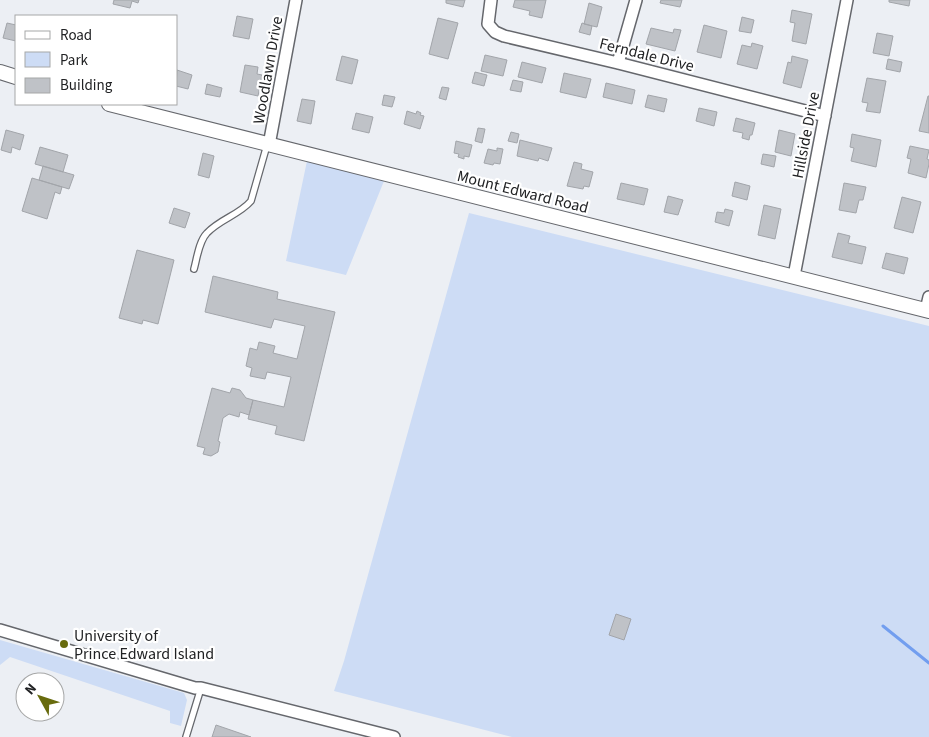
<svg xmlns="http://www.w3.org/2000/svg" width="929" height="737" viewBox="0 0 929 737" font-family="'Source Sans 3',sans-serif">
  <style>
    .green { fill: #cddcf5 }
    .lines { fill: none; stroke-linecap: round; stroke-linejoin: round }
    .stream { stroke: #729eef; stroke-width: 3 }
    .building { fill: #bfc2c7; stroke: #a2a5aa }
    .service-casing { stroke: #65676c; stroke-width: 8 }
    .minor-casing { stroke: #65676c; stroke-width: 14 }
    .tertiary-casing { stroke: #65676c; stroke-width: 16 }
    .service { stroke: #fff; stroke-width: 5.5 }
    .minor { stroke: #fff; stroke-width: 11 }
    .tertiary { stroke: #fff; stroke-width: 14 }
    .poi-dot { fill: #686b0d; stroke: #fff; stroke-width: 2 }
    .labels { text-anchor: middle; stroke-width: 4.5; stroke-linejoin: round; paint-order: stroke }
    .street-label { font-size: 16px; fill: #212224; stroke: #fff }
    .poi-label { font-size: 16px; fill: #212224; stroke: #fff; text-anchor: start }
  </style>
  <rect width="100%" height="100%" fill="#eceff4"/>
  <path class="green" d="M307,161l77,20 -38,94 -60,-14z
    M469,213l460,113v411h-417l-178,-46 10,-30z
    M0,640l184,53 3,7 -6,26 -11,-3v-12l-160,-54 -10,8z"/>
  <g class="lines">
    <path class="stream" d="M883,626l46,37"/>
  </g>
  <path class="building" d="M114,0h25l-1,3 -6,-2 -2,7 -17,-4z
    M446,0h19l-2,7 -17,-4z
    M515,0h31l-4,18 -13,-3 1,-4 -17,-4z
    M661,0h21l-2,7 -20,-4z
    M889,0h21l-1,6 -20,-4z
    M589,3l13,4 -5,20 -13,-3z
    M792,10l20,4 -6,30 -14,-3 3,-18 -5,-1z
    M237,16l16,3 -4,20 -16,-3z
    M742,17l12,3 -3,13 -12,-2z
    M438,18l20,5 -10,36 -19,-5z
    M7,23l9,2v16l-13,-3z
    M582,23l10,3 -2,9 -11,-3z
    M704,25l23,6 -6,27 -24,-6z
    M651,28l22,5 1,-4 7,1 -6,21 -29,-7z
    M877,33l16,3 -4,20 -16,-3z
    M752,43l11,3 -6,23 -20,-5 5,-19 9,2z
    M485,55l22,5 -4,16 -22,-5z
    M342,56l16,4 -6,24 -16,-4z
    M792,56l16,4 -7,28 -18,-5 5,-21 3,1z
    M888,59l14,3 -2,10 -14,-3z
    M522,62l24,6 -4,15 -24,-6z
    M245,65l13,2 -1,7 5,1 -4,21 -18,-4z
    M177,70l15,5 -4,14 -12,-3z
    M475,72l12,3 -3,11 -12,-3z
    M564,73l27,6 -5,19 -26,-6z
    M867,78l19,3 -6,32 -14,-2 2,-8 -6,-1z
    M513,80l10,2 -2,10 -11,-2z
    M606,83l29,7 -3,14 -29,-7z
    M207,84l15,4 -2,9 -15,-3z
    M442,87l7,1 -3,12 -7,-2z
    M384,95l11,2 -3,10 -10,-2z
    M648,95l19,4 -3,13 -19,-5z
    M928,96h1v37l-10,-2z
    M302,99l13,2 -4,23 -14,-3z
    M699,108l18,4 -3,14 -18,-5z
    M407,111l9,3 1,-3 4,2 -1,2 4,1 -4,13 -16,-5z
    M356,113l17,4 -4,16 -17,-4z
    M736,118l19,5 -3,12h-2l-1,5 -7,-2 1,-5 -10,-2z
    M478,128l7,1 -3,14 -7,-2z
    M6,130l18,5 -4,15 -8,-3 -1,6 -10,-3z
    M779,130l16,4 -4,22 -16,-4z
    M511,132l8,2 -2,9 -9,-2z
    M852,134l29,6 -5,27 -25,-6 3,-13 -4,-1z
    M520,140l32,8 -4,13 -9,-3 -1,3 -21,-5z
    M456,141l16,4 -3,12 -5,-1v3l-6,-2 1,-3 -5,-1z
    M910,146l19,4 -2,9 2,1v4l-3,14 -18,-5 3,-14 -4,-1z
    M40,147l28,8 -5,17 -28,-8z
    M497,148l6,1 -3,15 -6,-1 -1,2 -9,-2 4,-14 9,2z
    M203,153l11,3 -5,22 -11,-3z
    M763,154l13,2 -2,11 -13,-3z
    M574,162l8,2 -1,5 12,3 -4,15 -5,-1 -1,3 -16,-3z
    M43,166l31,9 -5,14 -30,-9z
    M32,178l30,9 -2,7 -5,-2 -8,27 -25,-8z
    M735,182l15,4 -3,14 -15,-4z
    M621,183l27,6 -4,16 -27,-6z
    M844,183l22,4 -3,13h-4l-3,13 -17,-3z
    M668,196l15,4 -5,15 -14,-3z
    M902,197l19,5 -8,31 -19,-5z
    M764,205l17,4 -6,30 -17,-4z
    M174,208l16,5 -5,15 -16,-5z
    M725,209l8,2 -4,15 -14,-4 2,-10 7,1z
    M838,233l12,3 -2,7 18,4 -4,17 -30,-7z
    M137,250l37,10 -16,64 -15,-4 -1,4 -23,-6z
    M886,253l22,5 -4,16 -22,-6z
    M213,276l65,16 -1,7 58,13 -31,129 -29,-7 2,-8 -29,-7 5,-19 31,7 7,-30 -24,-5 -2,7 -15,-3 2,-8 -6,-2 4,-18 7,2 2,-8 16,4 -2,7 24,6 8,-33 -31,-7 -3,9 -66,-16z
    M212,388l18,5 2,-5 8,2 6,8 7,2 -4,15 -9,-3 -1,5 -10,-3 -6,4 -5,23 2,1 -2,10 -7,4 -8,-2 2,-6 -8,-2z
    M616,614l15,5 -7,21 -15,-5z
    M216,725l35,12h-39z"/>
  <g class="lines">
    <defs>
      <path id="service" d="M194,269c3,-11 5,-28 13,-36 13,-14 32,-18 44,-32l16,-56
        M186,737l15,-49"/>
      <path id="minor" d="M491,0l-3,24 7,8 9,4 114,27 207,53
        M618,63l18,-63
        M269,145l27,-145
        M794,276l53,-276
        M926,310l3,-13
        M0,630l195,58h6l193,49"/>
      <path id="tertiary" d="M0,72l16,5
        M109,104l820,207"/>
    </defs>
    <use href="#service" class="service-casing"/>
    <use href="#minor" class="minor-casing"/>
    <use href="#tertiary" class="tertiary-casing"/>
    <use href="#service" class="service"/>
    <use href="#minor" class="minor"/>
    <use href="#tertiary" class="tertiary"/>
  </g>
  <circle class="poi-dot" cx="64" cy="644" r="5"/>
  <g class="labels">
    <g class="street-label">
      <text transform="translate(647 54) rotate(14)" y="6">Ferndale Drive</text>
      <text transform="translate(267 70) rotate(-80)" y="6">Woodlawn Drive</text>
      <text transform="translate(805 135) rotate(-79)" y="6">Hillside Drive</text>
      <text transform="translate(523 191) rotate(14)" y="6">Mount Edward Road</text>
    </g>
    <g class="poi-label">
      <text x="74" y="641">University of<tspan x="74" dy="18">Prince Edward Island</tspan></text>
    </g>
  </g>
  <rect x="15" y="15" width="162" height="90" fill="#ffffff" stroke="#a6a7a7"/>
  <rect x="25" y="31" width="25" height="8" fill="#ffffff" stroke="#a6a7a7"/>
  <text x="60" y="40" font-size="15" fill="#212224">Road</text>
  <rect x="25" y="52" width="25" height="15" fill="#cddcf5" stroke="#a6a7a7"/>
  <text x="60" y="65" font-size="15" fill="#212224">Park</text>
  <rect x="25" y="78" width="25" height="15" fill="#bfc2c7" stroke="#a6a7a7"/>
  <text x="60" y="90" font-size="15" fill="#212224">Building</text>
  <g transform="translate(40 697) rotate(310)"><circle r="24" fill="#ffffff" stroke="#a6a7a7"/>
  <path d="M0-4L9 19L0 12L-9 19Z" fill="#686b0d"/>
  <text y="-8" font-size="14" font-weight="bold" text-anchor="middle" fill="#212224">N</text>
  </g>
</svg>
